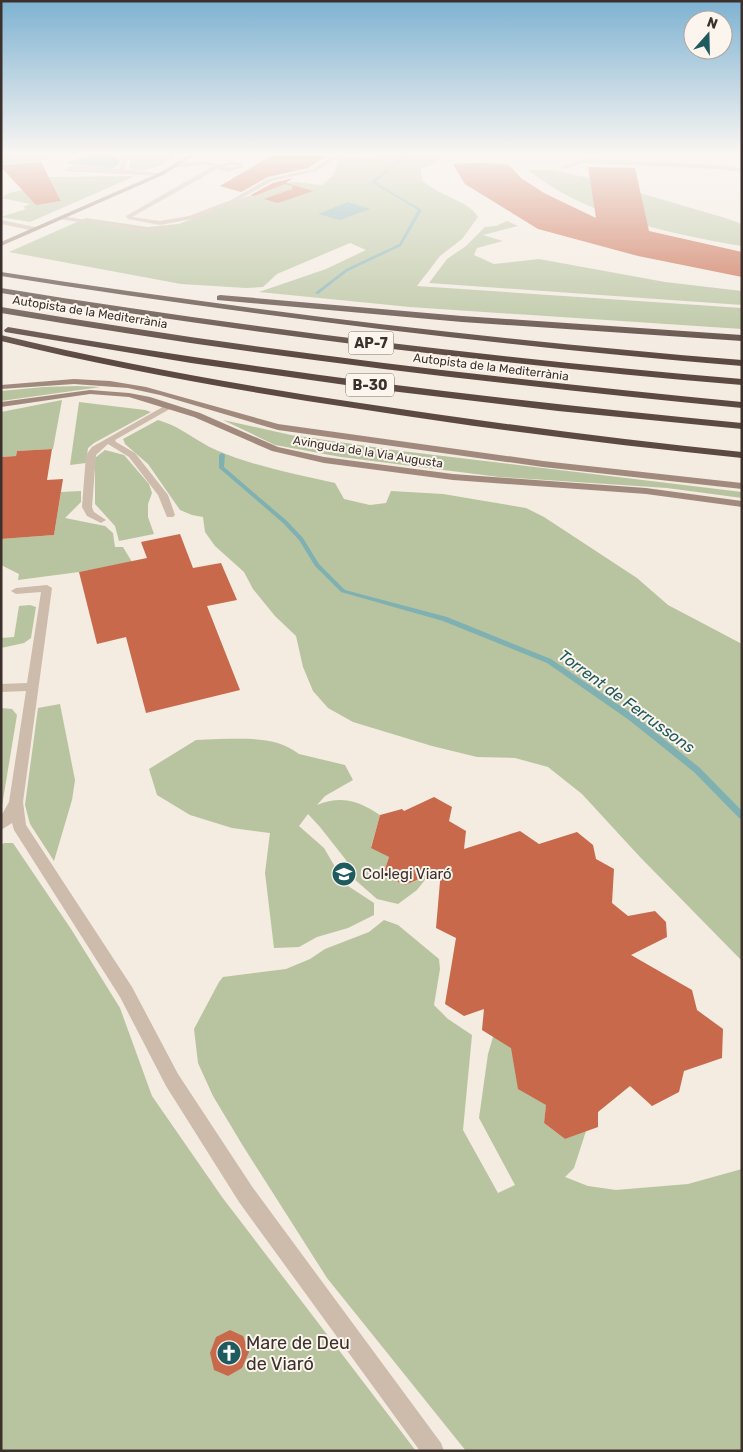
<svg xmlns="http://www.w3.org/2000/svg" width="743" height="1452" viewBox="0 0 743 1452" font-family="Rubik,sans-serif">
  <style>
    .green { fill: #b8c4a0 }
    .water { fill: #7fb0b2 }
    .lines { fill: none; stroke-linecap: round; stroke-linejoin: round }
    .stream { fill: #7fb0b2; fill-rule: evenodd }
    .building { fill: #c8694b }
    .lane { fill: #cdbbac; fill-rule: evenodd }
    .street { fill: #cdbbac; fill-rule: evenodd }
    .secondary { fill: #a18a7d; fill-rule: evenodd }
    .highway { fill: #5c4a42; fill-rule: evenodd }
    .labels { text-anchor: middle; stroke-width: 4; stroke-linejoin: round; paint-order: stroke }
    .far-street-label { font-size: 12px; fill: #3b302b; stroke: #fbf5ee }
    .shield { fill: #fbf5ee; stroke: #756b66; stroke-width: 1 }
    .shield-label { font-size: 14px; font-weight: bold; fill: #3b302b }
    .poi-label { font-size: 15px; fill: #3b302b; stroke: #fbf5ee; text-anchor: start }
    .water-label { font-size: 16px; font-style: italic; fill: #1f5a5e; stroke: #fbf5ee }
    .near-poi-label { font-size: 18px; fill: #3b302b; stroke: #fbf5ee; text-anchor: start }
  </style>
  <rect width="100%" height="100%" fill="#f4ebe1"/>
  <path class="green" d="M17,154h51l-34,8 -33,2v-8z
    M125,154h53c-14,10 -32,21 -49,14l2,-10z
    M378,154h67l-13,11 -11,3 1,12c14,15 48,21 56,37l-16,22 -22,17 -23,30 325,22v21l-332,-22 -151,-15 67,-23 40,-19 -16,-7 -73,31 -14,13 -17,1 -65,-4 -172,-32 77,-34 62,9 31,-3 99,-40 17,-2 27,3 12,-11 5,-17 35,2z
    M528,170h25l36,8 136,40 17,6v22c-71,-12 -158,-30 -214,-76z
    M49,177l81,-1 3,1 -103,45 -29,-5 25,-8 -3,-2 7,-3 -29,-6 8,-5 14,-3 16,14 22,-3z
    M507,221l11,5 -35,9 20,6 -26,7 -3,7 20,9 45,-5 126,23 77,9v14l-313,-22 18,-24 19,-13 19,-19 11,-1z
    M77,386l24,1 -100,14v-10l43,-4z
    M62,400l-9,49 -36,2 -1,5 -15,1v-45z
    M79,402l66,8 6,2 -57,31 -6,5 -2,15 -16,2z
    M158,420c24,7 36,20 58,30 37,16 79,24 119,33l9,16 26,6 16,-2 5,-12 52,3 83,14 18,9 93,61 31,27 74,39v317l-102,-104 -58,-63 -34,-27 -33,-9 -38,-1 -45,-11 -79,-24 -25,-14 -15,-17 -10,-24 -7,-31 -21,-20 -22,-27 -9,-17 -29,-26 -10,-14 -2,-15 -11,-2 -12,-5 -32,-46 -23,-20 -2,-5z
    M223,420l68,15 110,16 341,41v6l-75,-10 -168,-11 -158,-20 -66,-12z
    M105,450l19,5 25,29 3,9 -4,11v13l6,17 -35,7 -4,-15 -20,-22v-46z
    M81,491v11l-16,16 40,8 8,7 2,14h8l9,15 -53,10 -61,8 1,-6 -18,-9v-26l53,-4 7,-43z
    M30,605l6,2 -5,31 -7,5 -23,5v-10l13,-1 5,-31z
    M60,704l15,76 -3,20 -18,61 -24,-37 -5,-19 13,-97z
    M1,708l11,1 5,6 -16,97z
    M219,739c28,0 57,-3 80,15l46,11 8,15 -28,16 -8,9c24,-10 42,-4 63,10l-9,32 18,10 -6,18 22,10 23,-9 -11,14 -19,14 -21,-5 -24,-21 -7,-18 -26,-33 -12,-13 -9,12 25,22 21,36 29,19v12l-26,13 -31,9 -18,10 -25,1 -9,-75 5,-40 -38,-5 -42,-13 -33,-20 -8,-26 47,-29z
    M4,843h9l58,86 49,79 32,88 70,101 194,254h-415v-606z
    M384,920l14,5 41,34 1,10 -6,36 14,14 24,16 -9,95 35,63 17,-8 -36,-67 9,-64 5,-17 41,-5 14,59 -4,32 21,16 21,-8 -12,37 -9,9 23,9 28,4 72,-6 54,-15v282h-276l-139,-173 -84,-132 -30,-50 -15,-33 -4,-34 25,-47 4,-5 63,-8 24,-10 15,-10 44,-17z"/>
  <path class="water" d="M95,154c8,0 18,-1 24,5v5l-6,4 -49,-5z
    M348,202l22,7 -30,11 -22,-6z"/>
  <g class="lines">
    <path class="stream" d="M405,154h4l-34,28 47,28 -21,36 -53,25 -30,23h-2v-2l30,-23 53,-25 19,-34 -47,-28z
      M222,453l3,2 -1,12 63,54 16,17 16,26 26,26 102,27 104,42 84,57 65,52 42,43v8l-3,-1 -45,-46 -65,-52 -82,-57 -104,-42 -102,-29 -26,-26 -16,-26 -16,-17 -64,-55v-13z"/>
  </g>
  <path class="building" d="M274,154h55l-21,14 -40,9 -27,15 -21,-6z
    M41,162l20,39 -25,4 -35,-38v-2z
    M484,163l25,2 12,13 23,15 52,25 -8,-51 47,1 14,63 93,21v25l-104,-21 -100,-27 -73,-45 -12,-20z
    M293,178l-7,5 27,8 -35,12 -14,-4 28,-10 1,-3 -8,-2 -31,12 -3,-1 22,-12z
    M52,449l-5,31 16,-1 -9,56 -53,4v-82l15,-1 1,-5z
    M180,534l13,34 28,-5 16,37 -30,6 33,84 -94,23 -20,-76 -29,7 -18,-72 68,-14 -6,-16z
    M434,797l18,10 -3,14 17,10 -2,18 56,-18 19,13 38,-12 16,13 3,14 18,10 -2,34 16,13 27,-5 11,11 1,15 -36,18 61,35 5,20 26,19 -1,29 -38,13 -5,21 -27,14 -22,-20 -32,26v15l-33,12 -21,-16 2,-18 -28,-16 -7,-41 -29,-18 2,-21 -20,7 -19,-12 11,-66 -20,-10 5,-58 -36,15 -22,-10 6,-18 -18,-9 9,-33 22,-6 2,2z
    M230,1330l13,6 6,16 -7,16 -14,8 -14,-6 -4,-17 6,-16z"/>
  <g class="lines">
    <path class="lane" d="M116,154h6l6,4 -4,11 40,5 -3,2 -97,-5 9,-6 46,4 3,-10zM74,169l25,1h-26z
      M336,154h6l-25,17 -45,10 -37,21 -43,17 -32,6 -32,-6 -2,-3 87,-50 -8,-1 -28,2 -2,-3 30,-3 15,4 11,-4 10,2 3,4 -17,5 -10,-3 -85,48 28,4 29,-5 42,-16 37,-21 45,-10zM231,165l7,1 -11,2 -4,-1z
      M286,186l5,1 -56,21 -5,-1z
      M61,216l87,13 24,-2 3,2 -27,4 -89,-14z
      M1,220l34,7 3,2 -3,2 -34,-7z
      M168,404l7,2 -60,34 1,2 19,11 33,42 7,20 -2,2h-6l-9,-22 -29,-38 -21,-13 -12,11 -4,52 2,5 12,8 -5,3 -14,-7 -5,-9 4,-52 6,-8z
      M47,585l5,3 -29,214 3,23 106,162 46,87 75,114 188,255 3,8h-24l-181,-249 -73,-116 -46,-89 -106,-167 -2,-7 -11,7v-14l8,-14 17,-111 -25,1v-8l26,-1 14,-91 -25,2 -5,-3 5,-3z"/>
    <path class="street" d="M583,159l137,6 22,3v4l-22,-3 -137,-6 -19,6 -3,-2z"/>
    <path class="secondary" d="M191,154h6l-34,21 -162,71v-4l158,-69z
      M74,379l36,2 36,6 132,37 265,37 199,22v6l-199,-22 -265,-37 -118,-35 -32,-7 -54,-4 -73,5v-4z
      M90,390l39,3 21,4 50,16 78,34 46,10 129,17 193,14 96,13v6l-96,-13 -193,-14 -129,-17 -52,-12 -78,-34 -65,-20 -39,-3 -89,13v-5z"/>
    <path class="highway" d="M1,272c246,38 493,68 741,88v6c-248,-21 -495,-51 -741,-90z
      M1,288c246,40 493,70 741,91v6c-248,-21 -495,-52 -741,-92z
      M220,295l242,21 280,19v6l-280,-19 -245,-22v-4z
      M1,307c246,42 493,71 741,95v6c-248,-24 -495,-53 -741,-95z
      M8,327c244,42 488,73 734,96v6l-184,-18 -184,-22 -183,-26 -186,-31 -1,-2z
      M1,335c119,29 239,50 359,68 127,19 254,36 382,49v6c-128,-13 -255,-29 -382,-49 -120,-18 -240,-39 -359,-68z"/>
  </g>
  <linearGradient id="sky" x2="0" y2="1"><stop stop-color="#7eb2d2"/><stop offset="0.43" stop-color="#faf6f2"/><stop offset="1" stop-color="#faf6f2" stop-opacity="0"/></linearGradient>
  <rect width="743" height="357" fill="url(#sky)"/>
  <defs>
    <symbol id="school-disc" viewBox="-11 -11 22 22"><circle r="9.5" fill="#1f5a5e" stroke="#fbf5ee"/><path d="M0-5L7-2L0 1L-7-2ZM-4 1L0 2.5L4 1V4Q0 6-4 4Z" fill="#fff"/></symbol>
    <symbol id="church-disc" viewBox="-11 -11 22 22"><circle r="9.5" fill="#1f5a5e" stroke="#fbf5ee"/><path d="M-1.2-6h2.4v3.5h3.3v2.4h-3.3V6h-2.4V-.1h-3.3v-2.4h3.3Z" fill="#fff"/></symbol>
  </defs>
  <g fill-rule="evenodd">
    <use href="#school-disc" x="330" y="860" width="28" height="28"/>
    <use href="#church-disc" x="215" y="1339" width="28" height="28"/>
  </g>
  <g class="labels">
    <g class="far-street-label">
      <text transform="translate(90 312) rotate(9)" y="4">Autopista de la Mediterrània</text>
      <text transform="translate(491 367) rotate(7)" y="4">Autopista de la Mediterrània</text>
      <text transform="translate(368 452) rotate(9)" y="4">Avinguda de la Via Augusta</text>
    </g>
    <g class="shield">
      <rect x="348.5" y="331.5" width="45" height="23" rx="4"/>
      <rect x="346" y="373.5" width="48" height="23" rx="4"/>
    </g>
    <g class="shield-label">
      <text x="371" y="348">AP-7</text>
      <text x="370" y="390">B-30</text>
    </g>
    <g class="poi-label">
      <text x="362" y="879">Col·legi Viaró</text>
    </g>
    <g class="water-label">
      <text transform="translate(627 701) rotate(36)" y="6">Torrent de Ferrussons</text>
    </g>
    <g class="near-poi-label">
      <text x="246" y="1349">Mare de Deu<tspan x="246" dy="21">de Viaró</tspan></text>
    </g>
  </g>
  <rect width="743" height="1452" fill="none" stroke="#3b302b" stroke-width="5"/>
  <g transform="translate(708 35) rotate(20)"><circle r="24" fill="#fbf5ee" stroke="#aea6a0"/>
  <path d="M0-4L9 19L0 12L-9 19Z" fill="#1f5a5e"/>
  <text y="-8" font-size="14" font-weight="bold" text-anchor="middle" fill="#3b302b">N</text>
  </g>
</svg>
